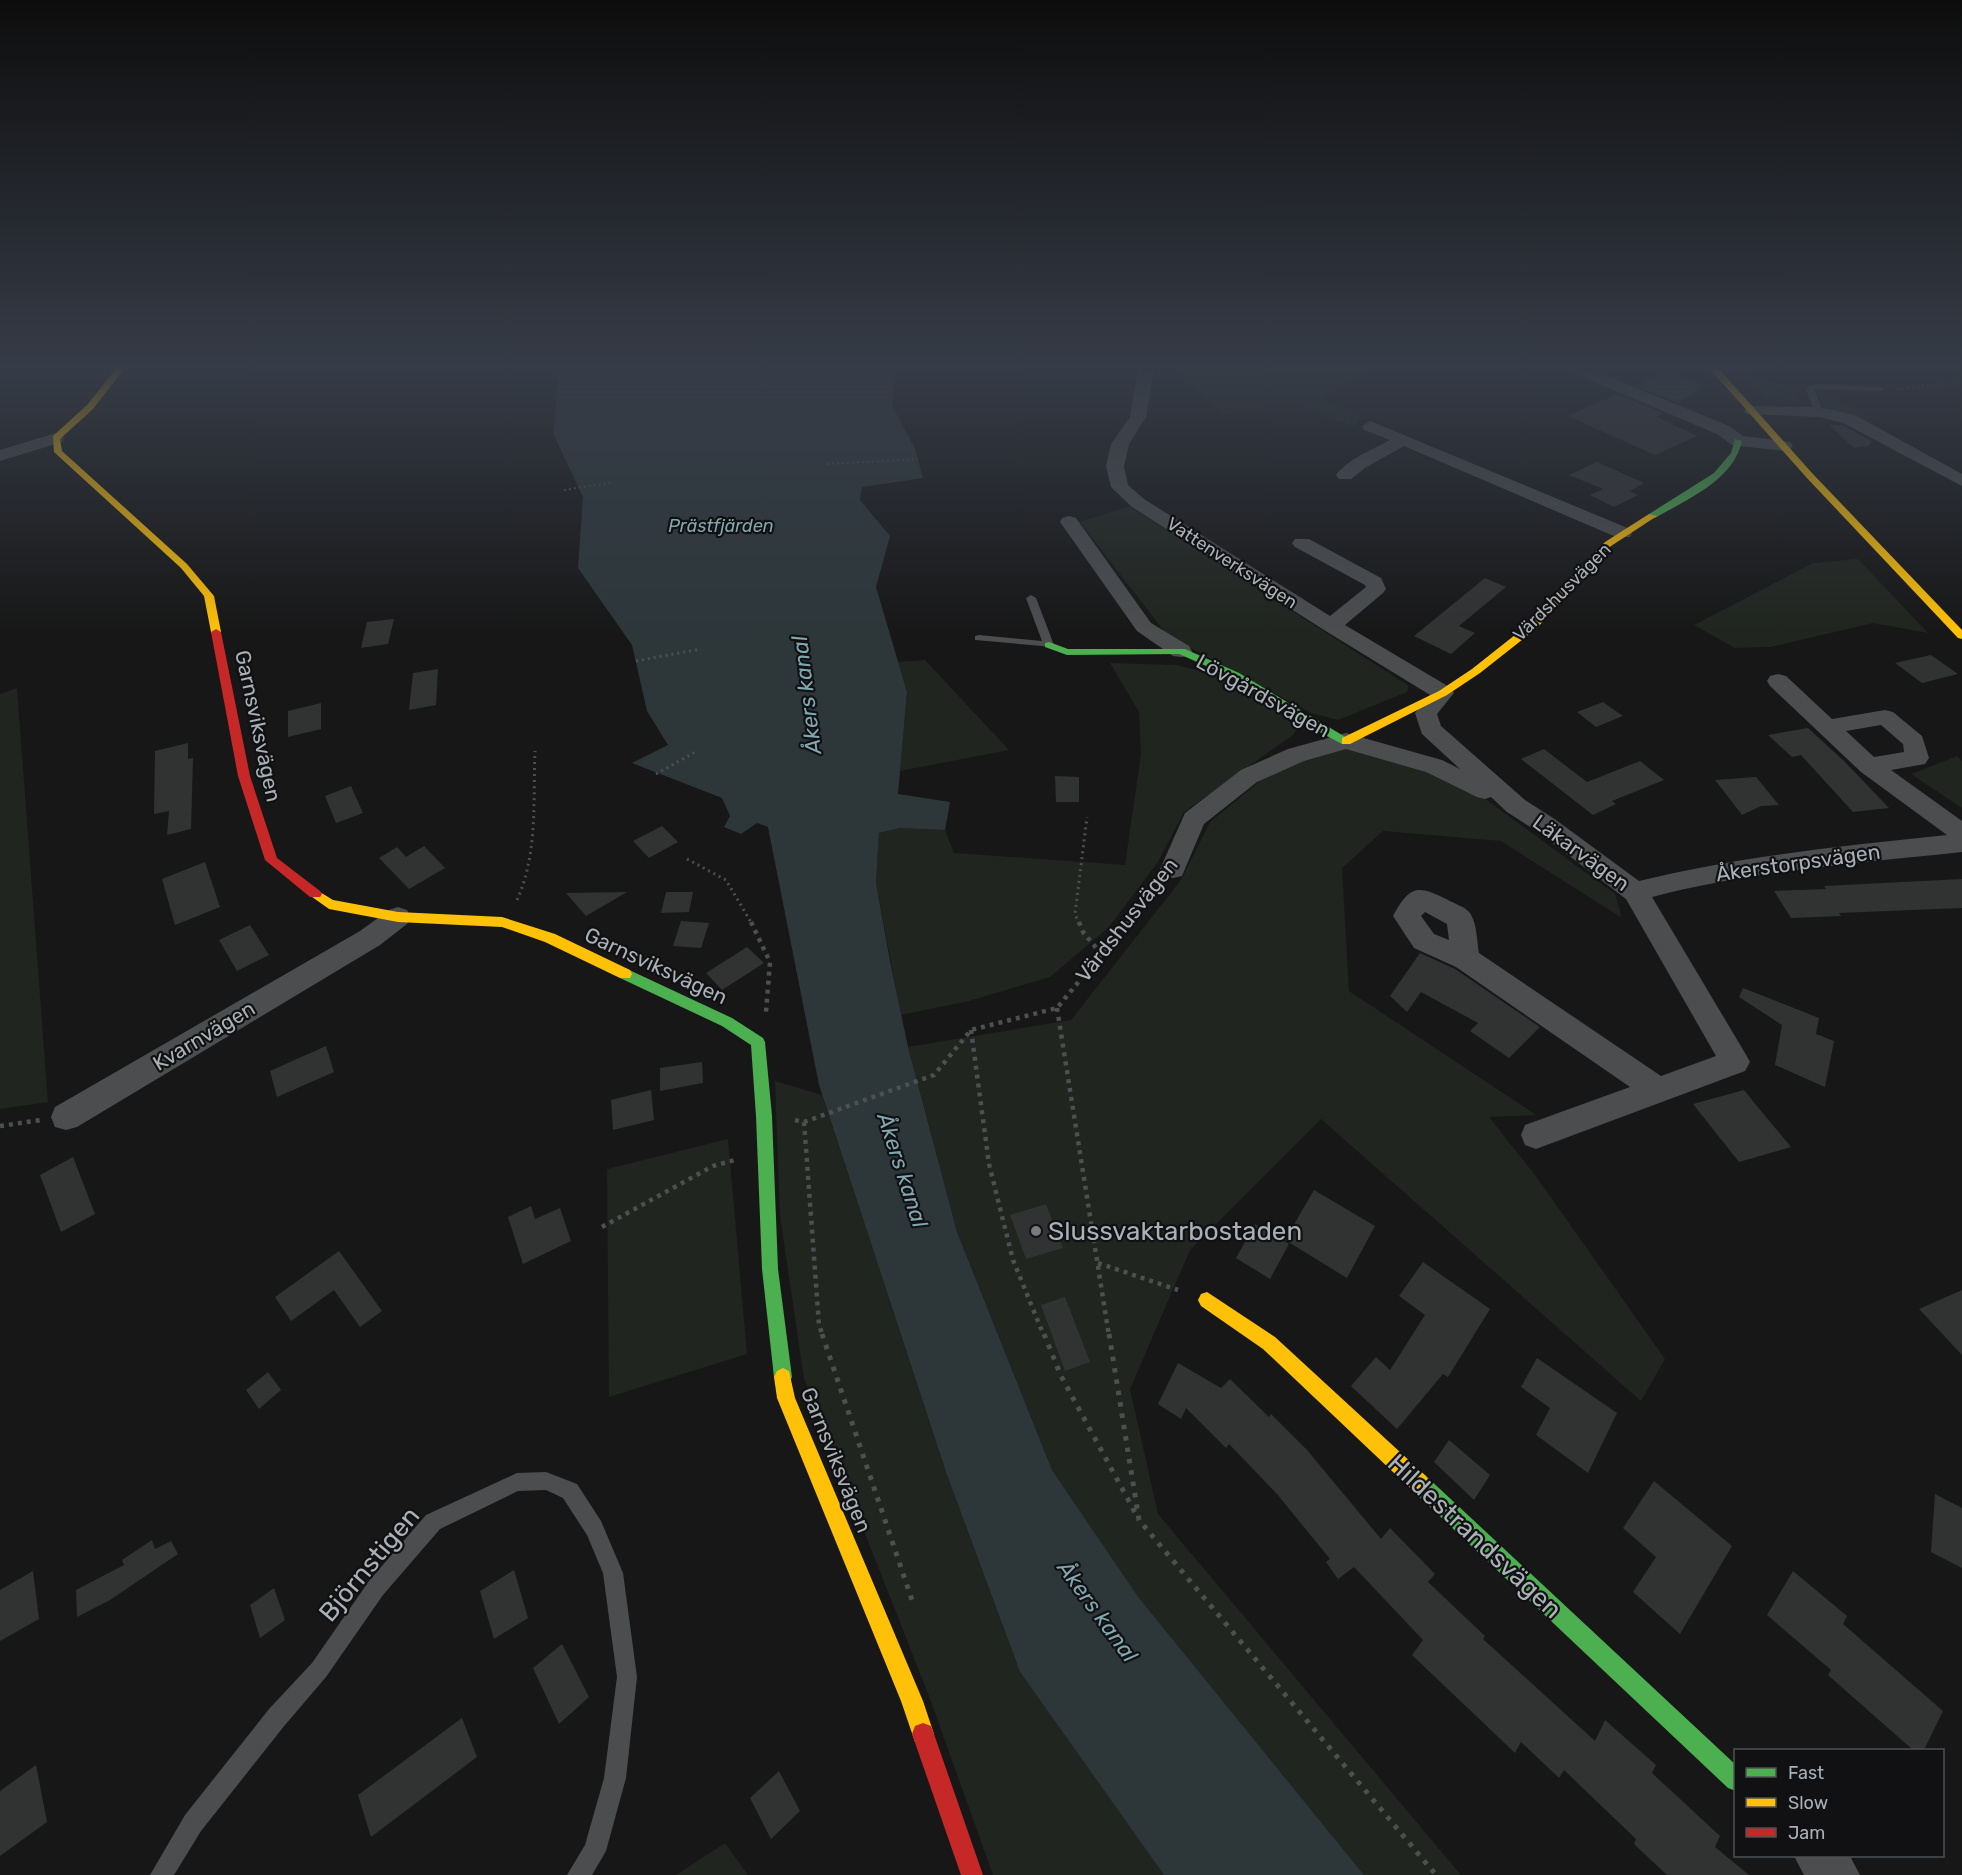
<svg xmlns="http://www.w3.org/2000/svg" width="1962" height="1875" viewBox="0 0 1962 1875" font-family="Rubik,sans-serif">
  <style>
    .green { fill: #20251f }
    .water { fill: #2d373a }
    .building { fill: #313232 }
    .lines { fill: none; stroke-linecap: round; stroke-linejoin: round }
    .path-far3 { stroke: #4d4f51; stroke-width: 2; stroke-dasharray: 2 3; stroke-linecap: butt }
    .path-far2 { stroke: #4d4f51; stroke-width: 3; stroke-dasharray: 2 4; stroke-linecap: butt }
    .path-far1 { stroke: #4d4f51; stroke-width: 4.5; stroke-dasharray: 4 5; stroke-linecap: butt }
    .path { stroke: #4d4f51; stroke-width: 5; stroke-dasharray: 4.5 7; stroke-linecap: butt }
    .lane { fill: #4b4d4f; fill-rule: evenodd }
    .street { fill: #4b4d4f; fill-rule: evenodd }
    .fast { fill: #4caf50; fill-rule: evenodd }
    .slow { fill: #ffc107; fill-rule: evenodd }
    .jam { fill: #c62828; fill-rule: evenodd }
    .poi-dot { fill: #767b7f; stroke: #111113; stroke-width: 2 }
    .labels { text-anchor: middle; stroke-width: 4.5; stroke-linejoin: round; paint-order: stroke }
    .far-water-label { font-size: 18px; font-style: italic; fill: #81a7b0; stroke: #111113 }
    .far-street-label { font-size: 18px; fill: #a9b1b7; stroke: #111113 }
    .street-label { font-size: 21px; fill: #a9b1b7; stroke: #111113 }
    .water-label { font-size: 22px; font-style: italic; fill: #81a7b0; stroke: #111113 }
    .near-poi-label { font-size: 26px; fill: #a9b1b7; stroke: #111113; text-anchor: start }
    .near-street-label { font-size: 26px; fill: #a9b1b7; stroke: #111113 }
  </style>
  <rect width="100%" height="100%" fill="#171717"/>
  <path class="green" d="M1159,369h209l-47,29 43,20 -12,8 -59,-23 -69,12 -47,-44z
    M1741,371l53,17 6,9 -8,7c-29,-2 -37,-8 -51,-33z
    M1822,389l52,33 -3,2 -43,-11 -11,-20z
    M1129,506l280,180 -2,6 -69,28 -27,-7 -144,-78 -87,-113z
    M1858,559l70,74 -55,-10 -103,24 -35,1 -41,-23 119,-62z
    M925,660l84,90 -109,21 7,-79 -9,-30z
    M1110,663l67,2 51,13 72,45 -7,12 -109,77 -26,50 -50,66 -58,49 -81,24 -68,14 -25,-132 3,-50 21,-5 45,2 9,23 171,12 16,-111 -2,-42z
    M17,688l31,414 -48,7v-415z
    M1323,743l116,22 176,129 7,24 -121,-77 -118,-10 -41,37 7,123 187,124 -47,2 46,58 130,184 -24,42 -320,-282 -131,131 -60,139 28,125 303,361h-97l-225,-277 -87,-128 -95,-238 -49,-185 163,-27 110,-140 29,-58 55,-45z
    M1957,756l5,5v47l-51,-34z
    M775,1081l47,14 125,380 73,197 144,203h-171l-64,-179 -125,-317 -24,-163z
    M728,1139l19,215 -138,43 -2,-228z
    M725,1843l23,32h-72z"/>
  <path class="water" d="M559,369h336l-3,36 23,44 8,29 -61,9 -2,13 30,36 -14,51 31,105 -9,102 52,8 -5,28 -45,-2 -21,5 -3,50 14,78 18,86 49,185 95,238 87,128 225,277h-200l-144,-203 -73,-197 -128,-390 -51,-258 -11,-4 -16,11 -17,-7 6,-11 -8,-18 -90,-35 36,-18 -21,-34 -15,-66 -54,-77 5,-71 -30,-64z"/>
  <path class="building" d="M1666,372l38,13 -26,18 -42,-17z
    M1617,394l46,19 -6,4 40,19 -42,19 -87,-39z
    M1829,425h13l30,16 -4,5 -14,2z
    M1597,462l47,21 -14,8 8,4 -24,12 -24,-12 13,-6 -34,-14z
    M1485,578l21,9 -47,39 16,7 -24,21 -37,-18z
    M394,619l-6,25 -27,4 6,-26z
    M1931,655l27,19 -36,9 -27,-20z
    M438,669l-2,36 -27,5 4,-37z
    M1603,702l20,14 -27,11 -19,-15z
    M321,703v26l-33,8v-26z
    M1808,728l37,34 44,46 -36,4 -52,-57 -9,2 -24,-22z
    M188,743v16l5,-1 -2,71 -24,6 2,-24 -15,3 1,-63z
    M1544,749l43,33 53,-21 24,19 -52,21 4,3 -23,11 -72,-56z
    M1055,776l24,1v25h-23z
    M1756,777l23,28 -18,1 -19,9 -27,-35z
    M351,786l12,27 -27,10 -11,-27z
    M662,826l16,16 -29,16 -16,-17z
    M424,846l21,22 -36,21 -30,-31 18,-11 9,10z
    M205,862l15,45 -45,18 -13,-46z
    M1962,879v29l-123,5 2,3 -50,2 -17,-27 52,-2 -2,-3z
    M627,892l-41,24 -20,-23z
    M666,892h27l-4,20 -28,1z
    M681,921l28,2 -8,25 -28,-2z
    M250,925l19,30 -32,16 -18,-31z
    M747,947l17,16 -42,27 -16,-17z
    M1420,953l35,16 85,58 -31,31 -39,-27 8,-8 -57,-31 -14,20 -17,-16z
    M1743,988l76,30 -3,16 18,7 -9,46 -50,-22 7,-40 -43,-28z
    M326,1046l8,26 -57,25 -7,-26z
    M702,1062l1,21 -43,8v-23z
    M651,1090l3,30 -41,10 -2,-30z
    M1744,1090l8,10 39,47 -52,15 -46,-58z
    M73,1157l22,57 -34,18 -21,-57z
    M1314,1190l61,36 -28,52 -62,-38z
    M1046,1204l17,44 -37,11 -16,-44z
    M531,1206l4,13 25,-11 11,33 -48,23 -15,-47z
    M1255,1224l34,20 -19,35 -34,-21z
    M339,1251l43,60 -22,16 -26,-37 -43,31 -16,-24z
    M1423,1262l67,47 -42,68 -5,-3 -46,55 -46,-43 25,-29 14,13 35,-55 -26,-19z
    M1962,1290v65l-43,-46z
    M1065,1297l25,65 -25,9 -24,-66z
    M1537,1358l80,55 -29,60 -52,-38 14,-27 -29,-21z
    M1178,1363l43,25 9,-9 39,38 2,-3 36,36 74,89 9,-11 45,46 -7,8 57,54 -2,3 112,102 10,-21 51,45 -4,8 68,63 -5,11 34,28h-82l-33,-31 2,-5 -72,-69 -5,8 -38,-36 -6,11 -103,-98 11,-15 -69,-73 -16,12 -12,-17 4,-3 -53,-65 -48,-50 -3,4 -40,-40 -5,11 -23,-15z
    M268,1372l13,18 -22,19 -13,-19z
    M1449,1440l41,35 -16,25 -40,-38z
    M1654,1481l78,65 -52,88 -47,-42 23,-35 -33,-29z
    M1935,1494l27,14v60l-31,-16z
    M152,1540l3,9 16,-8 7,13 -68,46 -33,17 -1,-27 48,-25 -2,-5z
    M514,1570l14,48 -34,21 -14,-48z
    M33,1571l6,48 -39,22v-51z
    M1793,1571l54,45 -4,8 100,87 -19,39h-11l-85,-75 3,-5 -64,-55z
    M274,1588l11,32 -25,18 -10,-33z
    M562,1644l27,53 -30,27 -26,-56z
    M462,1718l15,39 -106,80 -13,-42z
    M36,1765l11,57 -47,34v-65z
    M779,1771l21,40 -29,28 -21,-41z"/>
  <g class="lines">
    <path class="path-far3" d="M1897,389l65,-7
      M827,464l91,-5
      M564,490l50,-8"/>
    <path class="path-far2" d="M636,661l65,-12
      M656,774l41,-23
      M687,859l39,21 26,44
      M517,900c21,-46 16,-100 18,-149
      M1079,924l-4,-10 12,-97
      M1127,924l32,-39"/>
    <path class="path-far1" d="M751,922l19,40 -4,50
      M1079,922l4,10 19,23
      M1057,1008l52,328
      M971,1030l18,134 24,96 31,76
      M795,1120l9,2 130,-47 37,-45 86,-22 71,-86
      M804,1122l15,203 4,11
      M0,1126l41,-6
      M602,1227l111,-61 22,-6
      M1098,1263l80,27"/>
    <path class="path" d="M822,1334l92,272
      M1044,1334l17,42 76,140
      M1109,1334l30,186 297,355"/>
    <path class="lane" d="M1818,384l63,3 4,2 -4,2 -67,-2 9,23 -4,2 -4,-2 -10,-24z
      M1031,595l5,3 18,47 -1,2 -78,-7v-4l4,-1 63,6 -16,-43z
      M546,1472l31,12 24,37 22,52 14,104 -11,101 -20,73 -14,24h-25l18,-30 19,-67 13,-101 -14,-104 -16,-38 -24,-37 -17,-8 -28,1 -78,38 -57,66 -57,82 -41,48 -84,106 -27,44h-24l35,-60 84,-106 43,-46 57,-82 57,-66 91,-42z"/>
    <path class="street" d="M1138,369h16l-8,48 -17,27 -5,22 4,19 16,14 186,117 36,-29 -1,-2 -70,-38 -3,-4 3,-4h14l72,39 5,11 -3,4 -38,32 106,63 3,5 -17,21 4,12 84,74 31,20 83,61c101,-25 204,-35 308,-46l-86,-63 -91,-86 -3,-5 3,-5 8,-2 8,2 46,43 53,-9 8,2 29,24 7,22 -4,6 -34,6 71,51v31c-104,11 -209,19 -310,45l93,156 5,9 -5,9 -209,78 -11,-4 -4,-10 4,-10 105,-38 -174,-120 -42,-19 -21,-32c17,-32 26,-31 55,-16 7,4 17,7 21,12 8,9 8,30 10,41l182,123 55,-20 -90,-157 -88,-67 -31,-20 -16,-15 -6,2 -8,-2 -51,-25 -80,-23 -42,12 -47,21 -53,42 -22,52 -9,2 -9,-2 -4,-7 25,-56 56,-43 47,-21 58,-16 96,27 18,9 -38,-35 -7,-21 15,-18 -106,-65 -192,-123 -21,-20 -5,-21 5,-22 19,-27zM1881,725l22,19 1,8 -30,5 -28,-26zM1425,912l22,12 2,16 -15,-6 -13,-18z
      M1568,369h22l139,57 14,10 41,5 6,1 3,4 -3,4 -6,1 -52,-6 -15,-11 -146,-62z
      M1752,406l67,1 36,8 107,59v12l-119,-63 -24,-6 -73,-3 -2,-3 2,-3z
      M1370,421l260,108 2,4 -2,4h-14l-212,-91 -39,22 -14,11h-12l-3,-4c12,-16 36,-25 54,-35l-26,-10 -2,-4z
      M56,433l6,1 2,4 -2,4 -62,19v-11z
      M1069,516l7,2 75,105 38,23 3,5 -3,5 -8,1 -8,-1 -36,-25 -77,-109 2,-4z
      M398,907l9,3 4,7 -4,7 -27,21 -303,182 -11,3 -11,-3 -4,-10 4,-10 305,-176 29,-21z
      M1794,1856h56l10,19h-56z"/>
    <path class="fast" d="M1735,439l7,2c-9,40 -55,58 -87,77h-6v-4l65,-41 17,-20z
      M1049,642l19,7h117l54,24 113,68 -2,3h-8l-38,-20 -73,-47 -52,-23 -112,1 -22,-8v-4z
      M625,968l107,50 31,20 2,4 7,74 6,153 14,108 -3,6 -6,3 -6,-3 -3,-6 -12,-108 -6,-153 -5,-71 -29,-19 -102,-48 -2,-4 2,-4z
      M1419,1473l7,3 310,289v26l-8,-3 -316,-298 -3,-7 3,-7z"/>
    <path class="slow" d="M116,369h8l-31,40 -33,30 2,12 125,113 27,32 7,36 -1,2h-8l-1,-2 -7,-36 -23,-28 -127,-116 -1,-16 34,-31z
      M1710,369h9l93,104 150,157v9l-4,-1 -152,-161z
      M1649,514l8,2 -46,30 -74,82 -57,45 -33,22 -97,49h-8v-6l97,-47 33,-22 57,-45 76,-82z
      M315,889l18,11 65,12 104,5 53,17 75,36 2,4 -2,4h-10l-75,-36 -43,-15 -104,-5 -69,-13 -21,-15 2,-3z
      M1207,1292l68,45 151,139 3,7 -3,7 -7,3 -7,-3 -149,-141 -62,-43 -3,-6 3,-6z
      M783,1368l6,3 6,27 128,303 11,33 -3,8 -8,3 -8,-3 -14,-41 -124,-303 -3,-21 3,-6z"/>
    <path class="jam" d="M216,629l5,3 29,144 27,82 43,33 2,3 -2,3h-10l-45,-37 -27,-84 -27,-144z
      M923,1723l8,3 3,8 49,141h-22l-49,-141 3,-8z"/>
  </g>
  <linearGradient id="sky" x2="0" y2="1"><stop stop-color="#0d0d0d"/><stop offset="0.58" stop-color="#363c47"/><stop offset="1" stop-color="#363c47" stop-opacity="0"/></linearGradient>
  <rect width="1962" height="632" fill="url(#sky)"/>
  <circle class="poi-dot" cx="1036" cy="1231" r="6"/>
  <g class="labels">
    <g class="far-water-label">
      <text x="721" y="532">Prästfjärden</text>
    </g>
    <g class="far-street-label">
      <text transform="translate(1232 563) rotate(33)" y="6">Vattenverksvägen</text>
      <text transform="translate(1562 592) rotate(-45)" y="6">Värdshusvägen</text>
    </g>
    <g class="street-label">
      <text transform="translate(1263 696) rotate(29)" y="7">Lövgårdsvägen</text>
      <text transform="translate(258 726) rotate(78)" y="7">Garnsviksvägen</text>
      <text transform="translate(1581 853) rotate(36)" y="7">Läkarvägen</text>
      <text transform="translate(1798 863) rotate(-8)" y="7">Åkerstorpsvägen</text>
      <text transform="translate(1127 920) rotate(-52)" y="7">Värdshusvägen</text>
      <text transform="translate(656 966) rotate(25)" y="7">Garnsviksvägen</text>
      <text transform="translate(204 1036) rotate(-31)" y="7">Kvarnvägen</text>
      <text transform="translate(836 1460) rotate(68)" y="7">Garnsviksvägen</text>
    </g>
    <g class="water-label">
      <text transform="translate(806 695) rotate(-97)" y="8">Åkers kanal</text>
      <text transform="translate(903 1170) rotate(72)" y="8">Åkers kanal</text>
      <text transform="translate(1098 1611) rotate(54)" y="8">Åkers kanal</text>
    </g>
    <g class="near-poi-label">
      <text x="1048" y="1240">Slussvaktarbostaden</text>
    </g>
    <g class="near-street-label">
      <text transform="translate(1475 1536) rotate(43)" y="9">Hildestrandsvägen</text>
      <text transform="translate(369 1564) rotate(-50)" y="9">Björnstigen</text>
    </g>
  </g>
  <rect x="1734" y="1749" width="210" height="108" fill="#111113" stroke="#4e5155" stroke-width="1.5"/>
  <rect x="1746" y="1768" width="30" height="9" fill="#4caf50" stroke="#4e5155" stroke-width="1.5"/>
  <text x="1788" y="1779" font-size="18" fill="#a9b1b7">Fast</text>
  <rect x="1746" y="1798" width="30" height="9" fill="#ffc107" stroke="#4e5155" stroke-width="1.5"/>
  <text x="1788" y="1809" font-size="18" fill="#a9b1b7">Slow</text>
  <rect x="1746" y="1828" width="30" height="9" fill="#c62828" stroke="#4e5155" stroke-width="1.5"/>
  <text x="1788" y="1839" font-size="18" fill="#a9b1b7">Jam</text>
</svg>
